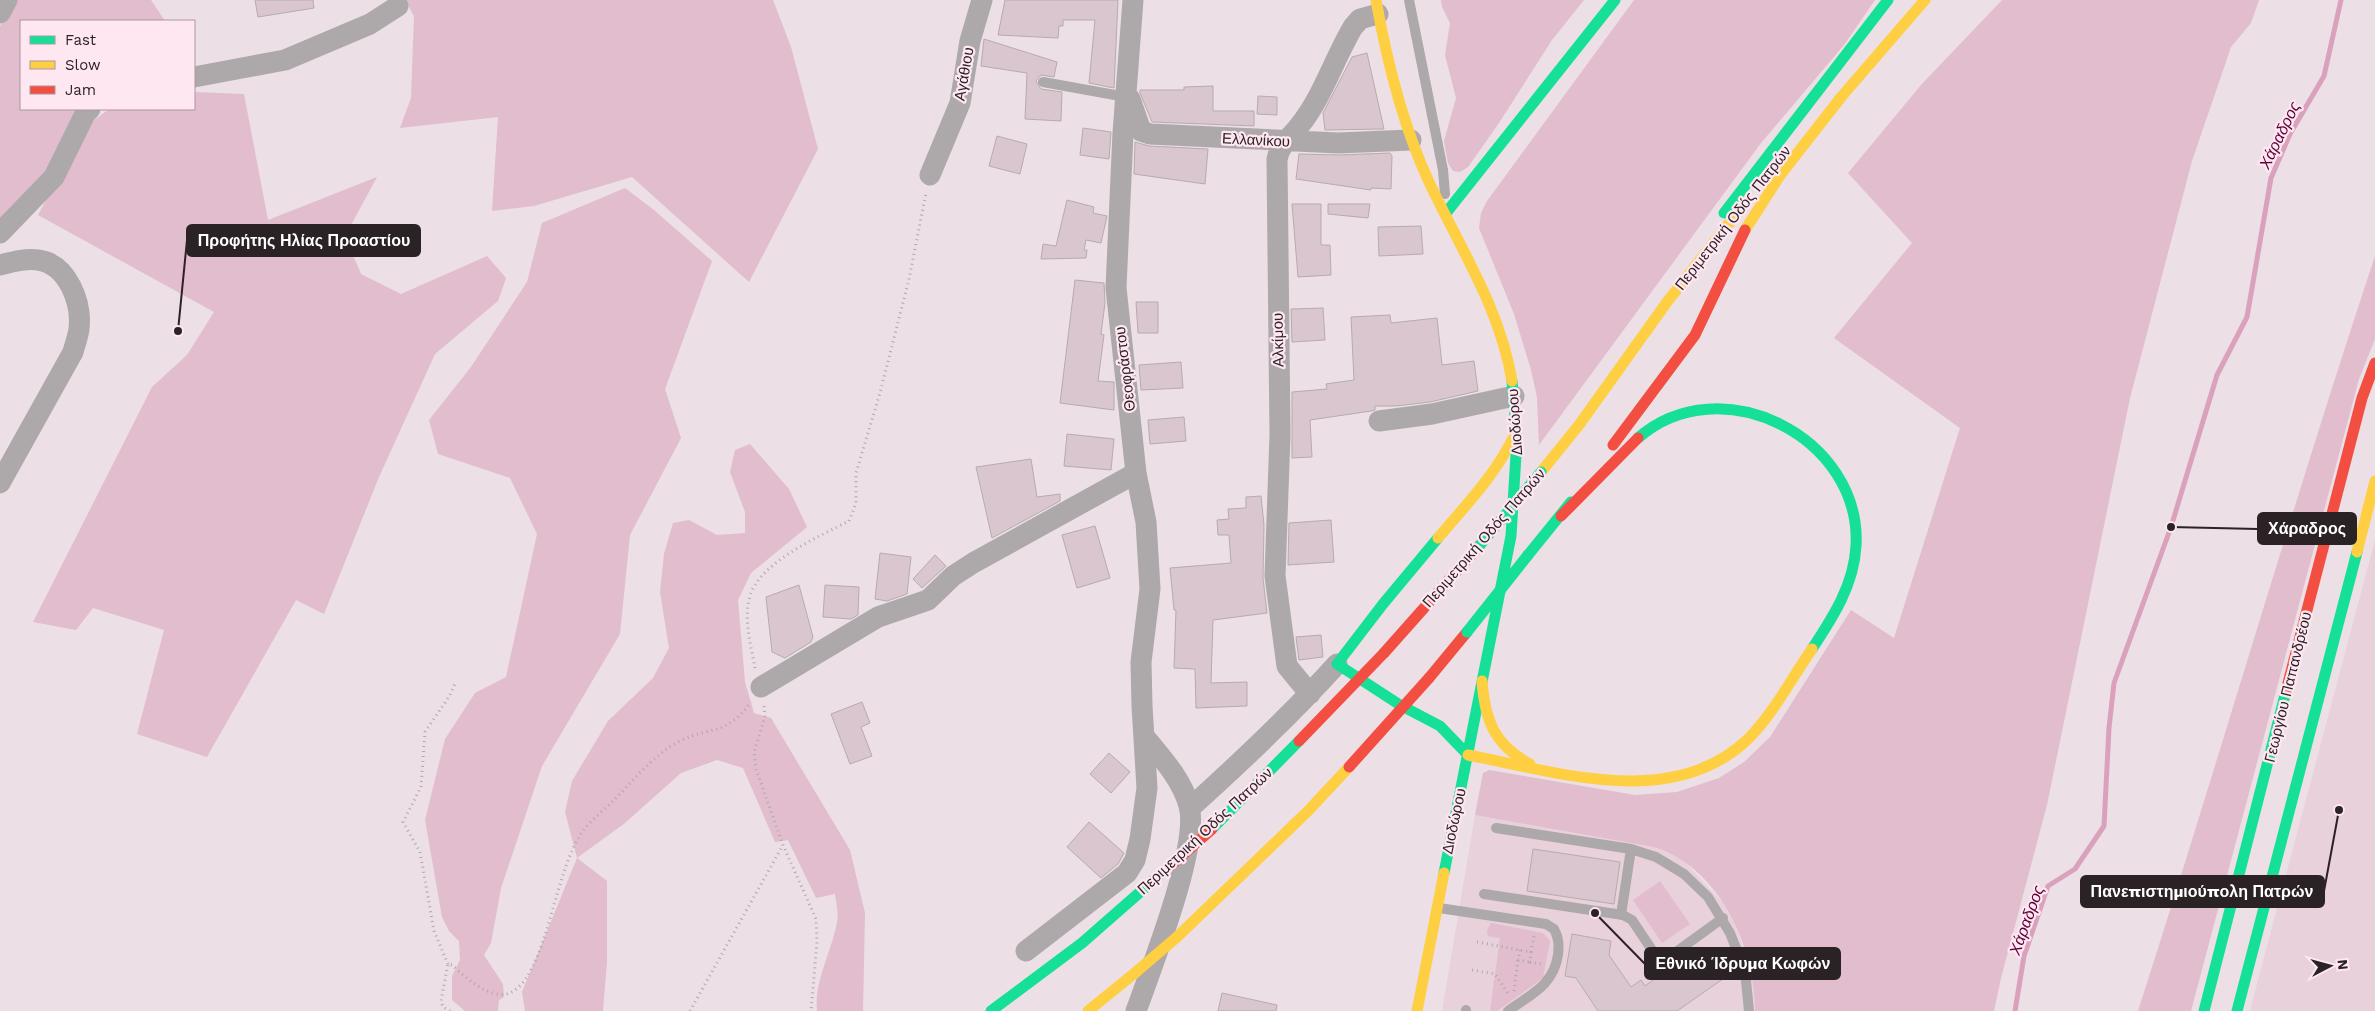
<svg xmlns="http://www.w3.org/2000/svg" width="2375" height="1011" viewBox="0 0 2375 1011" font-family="'Work Sans',sans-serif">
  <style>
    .built { fill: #e8d1db }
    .green { fill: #e1bdcd }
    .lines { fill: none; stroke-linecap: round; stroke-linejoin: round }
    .stream { stroke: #daa1bc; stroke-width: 5 }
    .building { fill: #dac6cf; stroke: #b5abb0 }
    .path { stroke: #afa8ab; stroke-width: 3; stroke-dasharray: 1 4; stroke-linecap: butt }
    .lane { stroke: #ada8aa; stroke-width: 10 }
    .street { stroke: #ada8aa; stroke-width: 21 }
    .fast { stroke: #16e098; stroke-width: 11 }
    .slow { stroke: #ffcf43; stroke-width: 11 }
    .jam { stroke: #f24e42; stroke-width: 11 }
    .fast-bridge { stroke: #16e098; stroke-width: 11 }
    .slow-bridge { stroke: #ffcf43; stroke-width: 11 }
    .jam-bridge { stroke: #f24e42; stroke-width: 11 }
    .labels { text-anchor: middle; stroke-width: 4.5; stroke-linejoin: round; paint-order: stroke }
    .street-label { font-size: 15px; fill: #2b2226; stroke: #ffe7f1 }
    .water-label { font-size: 16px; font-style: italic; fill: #5d003a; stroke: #ffe7f1 }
    .leader { fill: none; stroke: #2b2226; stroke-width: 2 }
    .callout-dot { fill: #2b2226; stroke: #ffe7f1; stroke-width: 2 }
    .callout { fill: #2b2226; stroke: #2b2226; stroke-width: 2 }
    .callout-label { font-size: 16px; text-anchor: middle; font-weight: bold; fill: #fff }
  </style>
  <rect width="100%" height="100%" fill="#ecdfe5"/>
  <path class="built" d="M2375,540v471h-125l4,-16z
    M1475,815l178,32 19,7 12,7 39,42 13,23 17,50 2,35h-313z"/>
  <path class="green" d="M14,0h137l14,21h-144v88h62l-35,68 -48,47v-198z
    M405,0h368l18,47 27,102 -69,133 -117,-105 -98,29 -42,5 6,-94 -98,11 11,-30 3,-82z
    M1441,0h143l-32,40 -53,83 -31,44 -8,5 -7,-1 -5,-8 -4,-22 12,-43 -11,-43 5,-32 -8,-16z
    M1634,0h241l-31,45 -83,98 -222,302 -2,-48 -6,-27 -17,-56 -35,-86 2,-15 6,-12z
    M2002,0h257l-8,23 -20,24 -39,114 -62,237 -83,407 -46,173 -7,33h-239c1,-63 -37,-146 -102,-164l-178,-32 8,-42 6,-3 146,25 42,-3 42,-14 25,-16 26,-25 81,-127 43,28 66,-210 -126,-90 78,-95 -64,-70 73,-88z
    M194,92l50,2 24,126 109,-43 -32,59 16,38 40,20 86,-38 19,22 -8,23 -63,53 -56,123 -55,137 -28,-14 -89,157 -70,-23 27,-104 -71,-22 -17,22 -43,-8 119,-235 35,-32 27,-43 -176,-97 47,-88 24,-18h85z
    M625,188l29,22 58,51 -47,128 16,49 -51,97 -10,99 -78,132 -41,122 -10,55 -7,12 19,29 1,13 -5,3 -1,11h-33l-13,-11v-24l8,-16 -1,-19 -10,-10 -7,-14 -17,-97 20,-81 30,-46 31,-16 31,-143 -27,-56 -72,-24 -9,-34 42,-53 56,-85 15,-59z
    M2375,256v83l-16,40 -168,632h-53c81,-251 154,-505 237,-755z
    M750,444l39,45 18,38 -56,46 -13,27 7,82 9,31 17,5 79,132 15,63 -2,98h-46c-3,-30 15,-60 20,-89 2,-9 -1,-19 -2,-28l-19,4 -28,-58 -13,2 -32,-74 -26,-8 -36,13 -56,50 -48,35 30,23v80l-4,50h-78l-3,-19 55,-134 -12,-46 7,-31 36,-60 45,-43 16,-30 -9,-56 4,-38 9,-31 16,-3 28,15 28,-2v-21l-15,-40 5,-22z
    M1660,881l30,43 -28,19 -29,-43z
    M1491,923l52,10 7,8 -7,37 -46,33h-7l10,-73 -12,-2 -1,-6z"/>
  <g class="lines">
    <path class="stream" d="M2015,1011l9,-55 24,-70 27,-17 29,-43 5,-98 5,-45 57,-156 46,-152 30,-58 24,-139 19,-44 34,-58 17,-76"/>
  </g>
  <path class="building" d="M255,0h58l1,8 -56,9z
    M1005,0h113l-4,88 -25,-5 6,-63h-32v6h-4l-1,12 -60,-3z
    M984,39l73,23 -3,15 -13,-2 -5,6 5,8 21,3 -1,29 -36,-2 2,-46 -46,-7z
    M1367,53l17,76 -59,1 -2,-17 29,-56z
    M1213,86v25h41v15l-102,-4 -12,-29v-3h44v-3z
    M1258,96l19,1v18l-20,-1z
    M1083,128l28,4 -2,27 -29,-4z
    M997,136l30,8 -7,30 -31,-8z
    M1135,142l14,4 59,3 -3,35 -71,-10z
    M1390,153l2,3 -1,33 -20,-1v2l-75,-11 3,-25 40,1z
    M1067,200l27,7 -1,6 14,3 -6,27 -15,-3 -2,10h3l-1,8 -45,1 2,-15 13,2z
    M1292,204h29v41h9l1,30 -33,2z
    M1328,204h42l-2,14 -40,-4z
    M1421,226l2,28 -44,2 -1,-29z
    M1075,280l29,3 1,20 -4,31 3,1 -6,46 16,1v28l-54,-7z
    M1136,302h22v31h-20z
    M1323,308l2,32 -33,2 -1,-33z
    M1390,315l1,8 46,-5 5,47 32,-4 4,30 -48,11 -34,4h-21v4l-4,1 -61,9 2,37 -20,1v-66l35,-3 -1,-5 28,-4 -3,-63z
    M1181,362l2,26 -42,2 -2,-25z
    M1184,417l2,24 -36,3 -2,-24z
    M1067,434l47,5 -3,31 -47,-4z
    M1031,459l6,38 23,-3v7l-68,37 -16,-71z
    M1261,496l3,29 -1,53 4,35 -54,7 -2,63 36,-1v24l-51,2 -1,-39 -21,-1 2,-58h-2l-4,-42 61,-5 -2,-28h-11l-1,-15 12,-1 -1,-10 18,-1v-11z
    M1331,520l3,42 -46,3 1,-42z
    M1095,526l15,52 -33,10 -15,-53z
    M880,553l31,4 -4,37 -20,7 -12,-2z
    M935,555l11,11 -24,22 -9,-9z
    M799,585l14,52 -2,5 -26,16 -13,-6 -6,-55z
    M825,585l34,2 -1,28 -7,4 -28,-2z
    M1321,635l2,22 -24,3 -3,-23z
    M862,702l8,21 -9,4 11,29 -22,8 -19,-50z
    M1109,753l21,19 -19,21 -21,-19z
    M1089,822l35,31 -6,11 -17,14 -34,-31z
    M1533,849l87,13 -6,42 -87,-13z
    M1572,934l39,7 -2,14 22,32 10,-7 4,6 52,-39 33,27 -53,37h-79l-22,-33 -11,-2z
    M1222,993l55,12 -1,6h-58z"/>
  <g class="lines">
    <path class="path" d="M755,668c-4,-22 -12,-50 -5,-72 10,-34 70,-60 99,-75l7,-18v-30l24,-80 29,-114 17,-86
      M764,706l1,11 -11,35 2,17 27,76 33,74 1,23 -6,69
      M1477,942l54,10 3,-16
      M1520,950l-2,10 12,2
      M1531,952l-1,10 12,2
      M448,964l-14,-33 -14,-79 -17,-30 18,-35 4,-55 25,-37 6,-14
      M1472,970l23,4 14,21
      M1514,991l4,-31
      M450,1011l-7,-4 -2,-6 7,-37 4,1c14,13 43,40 63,25 33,-24 40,-121 68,-159 8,-11 20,-20 29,-29 21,-21 42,-48 68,-61 33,-16 45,-4 71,-39
      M690,1011l93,-166"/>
    <path class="lane" d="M1409,0l34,170 2,24
      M1043,82l83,15
      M1496,828l135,21 25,8 28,17 24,23 22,36 15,38 4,40
      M1484,894l139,21 9,5 24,36 5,3 8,-2 54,-39
      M1439,908l107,16 8,5c5,9 5,16 4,26 -5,31 -27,39 -50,56
      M1621,915l10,-66
      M1466,1011v-1"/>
    <path class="street" d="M0,13l7,-13
      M194,77l91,-17 85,-36 28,-18
      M1130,99l11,32 9,3 188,9 73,-3
      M930,175l30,-72 10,-62 12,-41
      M0,233l54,-56 31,-63 5,-5
      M0,265c12,-3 25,-7 38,-5 30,4 44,43 41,69 -1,8 -4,15 -6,23l-73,131
      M1379,421l53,-7 82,-18
      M761,687l117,-70 50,-17 25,-24 20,-13 163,-90
      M1310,694l-23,-28 -12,-90 5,-141 -3,-276c3,-15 14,-22 23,-34 23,-29 34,-66 53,-98l7,-8 18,-5
      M1190,808c51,-46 101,-93 147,-144
      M1026,951l101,-78 8,-13 5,-21 7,-51 -5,-82 -1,-44 9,-73 -4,-67 -10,-49 -20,-185 7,-155 10,-133
      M1136,1011c15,-42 64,-166 53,-205 -7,-27 -28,-49 -45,-70"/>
    <path class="fast" d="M1446,213l169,-213
      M1724,213l164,-213
      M1638,438c82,-72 224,-1 218,108 -2,39 -23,71 -44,103
      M1438,538l-55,66 -46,60 63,41 40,21 28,29
      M1528,555l43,-53
      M1212,829l87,-88
      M1444,873l67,-337 6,-97 -5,-58
      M991,1011l91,-68 81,-71
      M2204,1011l82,-320
      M2237,1011l120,-459"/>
    <path class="slow" d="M1376,0c11,62 26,124 53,182 31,66 71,126 83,199
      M1745,230l36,-56 61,-78 83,-96
      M1541,472l38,-47 88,-123 79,-100
      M1438,538c28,-33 59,-65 77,-104
      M2357,552l18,-71
      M1482,681c3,39 12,64 48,83
      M1468,755c89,17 205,56 280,-16 26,-26 43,-60 64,-90
      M1177,937l131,-126 41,-44
      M1088,1011l48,-39
      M1417,1011l27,-138"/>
    <path class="jam" d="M1613,445l82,-110 50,-105
      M1561,516l77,-78
      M1384,653l96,-108
      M1429,678l38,-46
      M2286,691l76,-293 13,-35"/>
    <path class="fast-bridge" d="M1480,545l61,-73
      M1467,632l61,-77"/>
    <path class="slow-bridge" d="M1136,972l41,-35"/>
    <path class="jam-bridge" d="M1299,741l85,-88
      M1349,767l80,-89
      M1163,872l49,-43"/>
  </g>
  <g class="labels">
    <g class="street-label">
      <text transform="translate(964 74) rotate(-80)" y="5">Αγάθιου</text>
      <text transform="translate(1256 140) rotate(3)" y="5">Ελλανίκου</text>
      <text transform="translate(1733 218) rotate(-52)" y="5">Περιμετρική Οδός Πατρών</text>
      <text transform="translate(1278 340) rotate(-91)" y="5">Αλκίμου</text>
      <text transform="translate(1125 369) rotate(-97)" y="5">Θεοφράστου</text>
      <text transform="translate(1515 422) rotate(-94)" y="5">Διοδώρου</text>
      <text transform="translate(1484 538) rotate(-49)" y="5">Περιμετρική Οδός Πατρών</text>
      <text transform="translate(2288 687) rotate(-76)" y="5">Γεωργίου Παπανδρέου</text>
      <text transform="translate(1454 821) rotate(-78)" y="5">Διοδώρου</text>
      <text transform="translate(1205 831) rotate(-43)" y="5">Περιμετρική Οδός Πατρών</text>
    </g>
    <g class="water-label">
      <text transform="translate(2279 135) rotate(-64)" y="6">Χάραδρος</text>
      <text transform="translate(2026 920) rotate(-70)" y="6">Χάραδρος</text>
    </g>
  </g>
  <path class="leader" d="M178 331L187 240M2171 527L2258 529M2339 810L2324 891M1595 913L1645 964"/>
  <g class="callout-dot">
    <circle cx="178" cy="331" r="5"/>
    <circle cx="2171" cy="527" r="5"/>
    <circle cx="2339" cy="810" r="5"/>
    <circle cx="1595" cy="913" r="5"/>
  </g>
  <g class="callout">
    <rect x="187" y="225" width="233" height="31" rx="5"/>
    <rect x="2258" y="513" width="98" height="31" rx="5"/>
    <rect x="2081" y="876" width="243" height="31" rx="5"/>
    <rect x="1645" y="948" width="195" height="31" rx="5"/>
  </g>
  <g class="callout-label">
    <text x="304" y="246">Προφήτης Ηλίας Προαστίου</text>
    <text x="2307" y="534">Χάραδρος</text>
    <text x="2202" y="897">Πανεπιστημιούπολη Πατρών</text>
    <text x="1743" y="969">Εθνικό Ίδρυμα Κωφών</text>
  </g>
  <rect x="20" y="20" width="175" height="90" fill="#ffe7f1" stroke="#aa98a0"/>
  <rect x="30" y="36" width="25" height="8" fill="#16e098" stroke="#aa98a0"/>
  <text x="65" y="45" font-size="15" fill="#2b2226">Fast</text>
  <rect x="30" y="61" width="25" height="8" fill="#ffcf43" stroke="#aa98a0"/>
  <text x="65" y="70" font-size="15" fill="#2b2226">Slow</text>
  <rect x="30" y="86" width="25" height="8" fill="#f24e42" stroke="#aa98a0"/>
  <text x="65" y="95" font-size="15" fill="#2b2226">Jam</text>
  <g transform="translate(2330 966) rotate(84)" stroke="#ffe7f1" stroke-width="4" paint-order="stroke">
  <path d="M0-4L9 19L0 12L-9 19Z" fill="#2b2226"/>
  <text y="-8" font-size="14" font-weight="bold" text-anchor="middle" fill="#2b2226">N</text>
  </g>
</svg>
